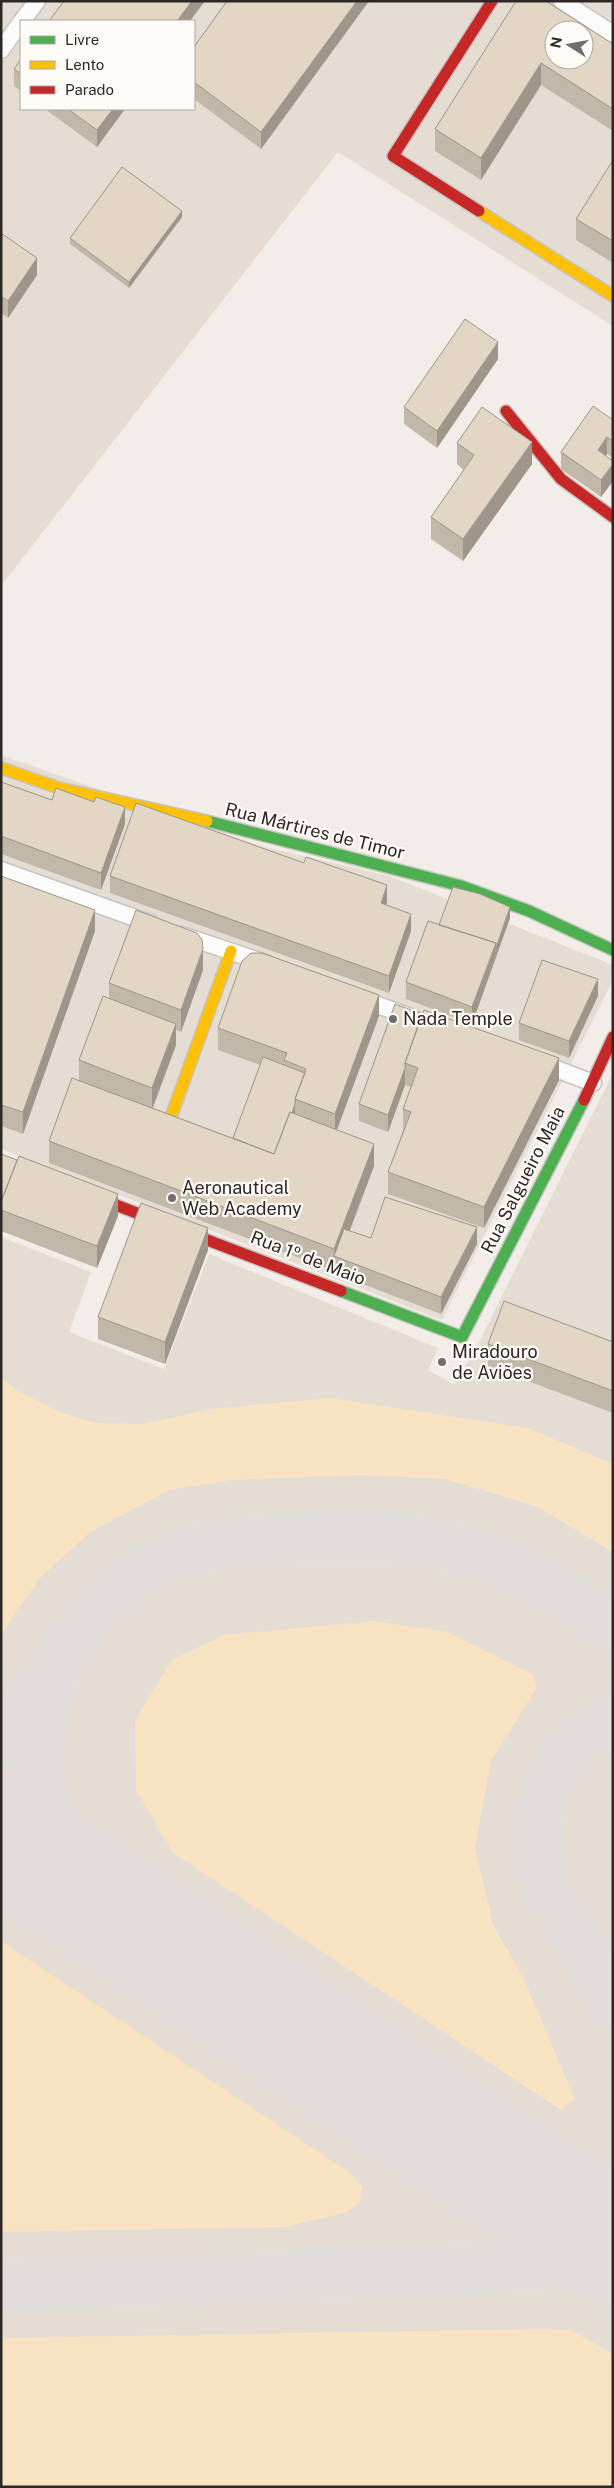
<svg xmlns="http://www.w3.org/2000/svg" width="614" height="2488" viewBox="0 0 614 2488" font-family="'Public Sans',sans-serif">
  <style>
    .built { fill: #e5ddd3; fill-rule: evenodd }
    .green { fill: #f8e3c3 }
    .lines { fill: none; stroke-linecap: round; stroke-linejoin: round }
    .taxiway { stroke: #e2dedb; stroke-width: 51 }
    .runway { stroke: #e2dedb; stroke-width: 126 }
    .street-casing { stroke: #c7c3bf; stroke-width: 19 }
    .fast-casing { stroke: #c7c3bf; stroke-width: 14 }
    .slow-casing { stroke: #c7c3bf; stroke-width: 14 }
    .jam-casing { stroke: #c7c3bf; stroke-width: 14 }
    .street { stroke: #fdfcfc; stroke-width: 16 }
    .fast { stroke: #4caf50; stroke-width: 11 }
    .slow { stroke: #ffc107; stroke-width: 11 }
    .jam { stroke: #c62828; stroke-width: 11 }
    .wall { fill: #c2b8a9 }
    .shaded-wall { fill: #9e968a }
    .building { fill: #e2d6c5; stroke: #9e968a; fill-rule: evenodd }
    .poi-dot { fill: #716d69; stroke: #fffcf8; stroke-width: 2 }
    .labels { text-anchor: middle; stroke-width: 4.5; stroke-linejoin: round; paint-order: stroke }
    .street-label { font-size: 18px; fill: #2b2825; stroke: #fffcf8 }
    .poi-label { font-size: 18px; fill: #2b2825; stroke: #fffcf8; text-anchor: start }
  </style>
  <rect width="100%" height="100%" fill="#f2ede8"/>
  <path class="built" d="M1,1h612v325l-275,-174 -337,434zM21,21h173v88h-173zM554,30h30v30h-30z
    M1,755l260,91 128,30 224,89v15l-171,340 -441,-171z
    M613,1073v1414h-612v-1250l90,35 -22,60 95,37 45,-115 229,94 -10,22 26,15 22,-37z"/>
  <path class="green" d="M1,1379l21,14 40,20 33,10 48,1 68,-15 119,-11 198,30 85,36v88l-75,-45 -93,-28 -86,-4 -126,5 -64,10 -80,43 -49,45 -39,57z
    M374,1621l74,11 85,43 4,12 -46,74 -16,87 18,77 31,54 51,120 -14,11 -388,-257 -37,-63 -1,-70 37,-60 52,-25z
    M1,1941l352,234 9,12 -3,16 -14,10 -61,14 -283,5z
    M541,2329l30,1 42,24v133h-612v-149z"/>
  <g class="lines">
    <path class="taxiway" d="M51,1683c-5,25 -12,50 -12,76 0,57 32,112 72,151
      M613,1716l-42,31 -14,20 -11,24 -7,23 -2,31 6,39 70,119
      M1,1741l10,-10c32,-47 69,-117 115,-149 60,-42 113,-40 183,-43 69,-2 120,-3 186,22 42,16 80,42 118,67
      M1,2285l135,-2 477,-20"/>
    <path class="runway" d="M1,1837l612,408"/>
    <defs>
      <path id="street" d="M562,1l51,33
        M22,21l15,-20
        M1,50l20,-28
        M1,870l151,54
        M182,935l86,29
        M359,998l54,20
        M538,1062l55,21"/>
      <path id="fast" d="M207,821l254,65 68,25 84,39
        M341,1291l121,46 122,-237"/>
      <path id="slow" d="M479,211l134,85
        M1,768l58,20 148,33
        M171,1117l60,-166"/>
      <path id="jam" d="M479,211l-86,-55 99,-155
        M506,411l55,68 52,38
        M584,1100l29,-63
        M87,1194l254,97"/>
    </defs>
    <use href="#street" class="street-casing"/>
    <use href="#fast" class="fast-casing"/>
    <use href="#slow" class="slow-casing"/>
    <use href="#jam" class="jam-casing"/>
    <use href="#street" class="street"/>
    <use href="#fast" class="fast"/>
    <use href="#slow" class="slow"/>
    <use href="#jam" class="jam"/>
  </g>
  <path class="wall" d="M227,1h142l-108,148 -67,-50v-52z
    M516,1l97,43v87l-72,-46 -60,95 -46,-29v-22z
    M21,59v32l-7,-5v-17z
    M45,109h80l-28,38z
    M613,160v103l-37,-23v-21z
    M182,217l-53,71 -59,-44v-6z
    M1,233l36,42 -29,43 -7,-5z
    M498,359l-61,89 -33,-24v-17z
    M613,420v38l-6,-4 -1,2 7,5v20l-12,16 -40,-28v-17z
    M457,443l75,21 -69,97 -32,-22v-22l33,-47 -7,-6z
    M1,782l51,18 73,24 -24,66 -100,-36z
    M1,876l94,55 -72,203 -22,-8z
    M110,876l277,26 -1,3 25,26 -22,62 -279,-100z
    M510,918l-38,106 -66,-25v-17l33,-57z
    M203,970l-22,62 -5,-2v15l-23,63 80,30 27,-73 -42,-15v-22l161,-12 -42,114 37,36 -24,65 21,7 106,6 -36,70 -107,-41v-2l-285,-108v-22l30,-60v-21l30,-62v-15z
    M598,996l-29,62 -50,-18v-17z
    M395,1004l164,76 -75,148 -96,-34v-22l15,-41v-22l8,-22 -6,-2 -17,47 -29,-11v-17z
    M1,1154l117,62 -21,52 -96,-37z
    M208,1250l-43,114 -67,-25v-22z
    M613,1342v71l-125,-47v-22z"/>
  <path class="shaded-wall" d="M192,1h13l-15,20h-13z
    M357,1h12l-108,148v-17z
    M541,63v22l-60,95v-22z
    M113,109h12l-28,38v-17z
    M182,211v6l-53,71v-6z
    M37,258v17l-29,43v-17z
    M498,342v17l-61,89v-17z
    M607,437v17l-9,13v-17z
    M532,442v22l-69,97v-22z
    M613,464v17l-12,16v-17z
    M125,807v17l-24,66v-17z
    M387,885v17l-6,18v-17z
    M510,907v11l-38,106v-17l24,-64z
    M95,910v21l-72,203v-22z
    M411,914v17l-22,62v-17z
    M203,949v21l-22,62v-22z
    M598,979v17l-29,62v-17z
    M379,995v21l-44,119v-21z
    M176,1024v21l-24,64v-21z
    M559,1058v22l-75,148v-21z
    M405,1068v17l-17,47v-17z
    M295,1104v17l-21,38z
    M374,1144v22l-35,92 -5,-2v-7z
    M118,1194v22l-21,52v-22z
    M477,1227v17l-36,70v-17z
    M208,1228v22l-43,114v-22z"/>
  <path class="building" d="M64,1h128l-15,20h-128z
    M227,1h130l-96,131 -67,-50v-35z
    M516,1h30l67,43v65l-72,-46 -60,95 -46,-29zM554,30h30v30h-30z
    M21,59v15l-7,-5z
    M68,109h45l-16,21z
    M613,160v81l-37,-22z
    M122,167l60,44 -53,71 -59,-44z
    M1,233l36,25 -29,43 -7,-5z
    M465,319l33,23 -61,89 -33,-24z
    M593,406l20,14v21l-6,-4 -9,13 15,11v3l-12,16 -40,-28z
    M482,407l50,35 -69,97 -32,-22 43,-62 -17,-12z
    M1,782l51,18 4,-12 38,14 2,-5 29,10 -24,66 -100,-37z
    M136,803l168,60 2,-6 81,28 -6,18 30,11 -22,62 -279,-100z
    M1,876l94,34 -72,202 -22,-7z
    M453,887l27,7 30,13 -14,41v-5l-57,-18z
    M136,910l61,23 5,7 1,9 -22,61 -72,-27z
    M428,921l68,22 -24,64 -66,-25z
    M251,953h11l117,42 -44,119 -40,-15 11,-30 -22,-9 3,-7 -69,-25 24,-67z
    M542,960l56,19 -29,62 -50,-18z
    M103,996l73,28 -24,64 -73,-28z
    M395,1004l27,10 -17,49v5l-17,47 -29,-11z
    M424,1010l135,48 -75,149 -96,-35 23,-60 -8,-3 15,-41 -13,-5z
    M263,1057l42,16 -10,26v5l-3,9 -2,-1 -16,42 -41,-16z
    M72,1078l202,76 16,-42 84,32 -40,105 -285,-108z
    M1,1154l16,6 -16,42z
    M19,1156l99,38 -21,52 -96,-36v-8z
    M385,1197l92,30 -36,70 -107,-41 10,-27 27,9z
    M141,1203l67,25 -43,114 -67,-25z
    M504,1301l109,41v49l-125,-47z"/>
  <g class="poi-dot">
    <circle cx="393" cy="1019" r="5"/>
    <circle cx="172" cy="1198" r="5"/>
    <circle cx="442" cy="1362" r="5"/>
  </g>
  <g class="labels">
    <g class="street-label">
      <text transform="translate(315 831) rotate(14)" y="6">Rua Mártires de Timor</text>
      <text transform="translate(523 1180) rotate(-63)" y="6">Rua Salgueiro Maia</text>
      <text transform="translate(308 1258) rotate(21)" y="6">Rua 1º de Maio</text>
    </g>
    <g class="poi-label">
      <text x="403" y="1025">Nada Temple</text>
      <text x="182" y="1194">Aeronautical<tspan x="182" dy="21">Web Academy</tspan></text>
      <text x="452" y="1358">Miradouro<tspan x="452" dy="21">de Aviões</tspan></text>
    </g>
  </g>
  <rect width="614" height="2488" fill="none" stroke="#2b2825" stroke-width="5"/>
  <rect x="20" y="20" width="175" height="90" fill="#fffcf8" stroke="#aaa7a4"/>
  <rect x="30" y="36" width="25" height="8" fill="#4caf50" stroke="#aaa7a4"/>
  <text x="65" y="45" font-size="15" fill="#2b2825">Livre</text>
  <rect x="30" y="61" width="25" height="8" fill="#ffc107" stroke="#aaa7a4"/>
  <text x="65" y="70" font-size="15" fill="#2b2825">Lento</text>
  <rect x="30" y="86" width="25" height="8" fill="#c62828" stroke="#aaa7a4"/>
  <text x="65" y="95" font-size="15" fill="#2b2825">Parado</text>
  <g transform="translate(569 45) rotate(281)"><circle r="24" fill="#fffcf8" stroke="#aaa7a4"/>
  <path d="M0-4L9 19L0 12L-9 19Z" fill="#716d69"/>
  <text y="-8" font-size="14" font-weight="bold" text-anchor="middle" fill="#2b2825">N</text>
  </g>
</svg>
